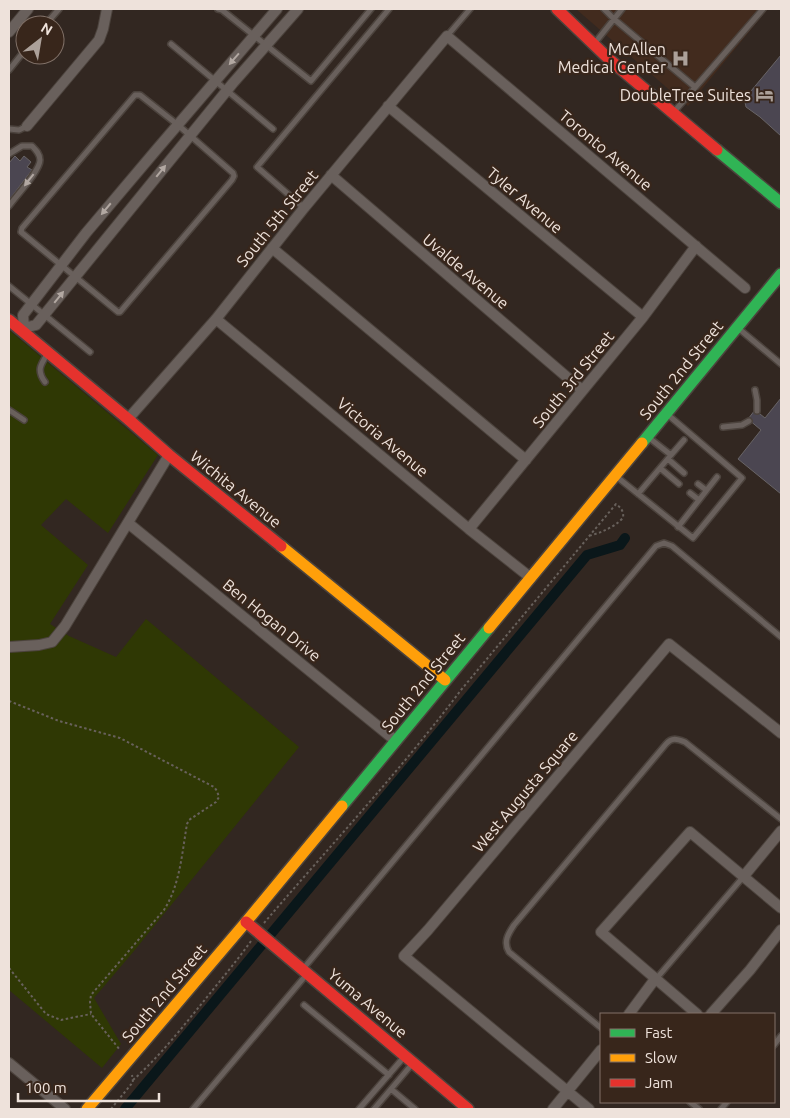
<svg xmlns="http://www.w3.org/2000/svg" width="790" height="1118" viewBox="0 0 790 1118" font-family="Ubuntu,sans-serif">
  <style>
    .built { fill: #422b1e }
    .green { fill: #2f3804 }
    .lines { fill: none; stroke-linecap: round; stroke-linejoin: round }
    .canal { stroke: #0a171a; stroke-width: 10 }
    .building { fill: #4b4651; stroke: #686466 }
    .lane-casing { stroke: #4c433d; stroke-width: 8 }
    .street-casing { stroke: #4c433d; stroke-width: 12 }
    .fast-casing { stroke: #4c433d; stroke-width: 14 }
    .slow-casing { stroke: #4c433d; stroke-width: 14 }
    .jam-casing { stroke: #4c433d; stroke-width: 14 }
    .path { stroke: #68615c; stroke-width: 2; stroke-dasharray: 2.5 2.5; stroke-linecap: butt }
    .lane { stroke: #69605c; stroke-width: 5 }
    .street { stroke: #69605c; stroke-width: 10 }
    .fast { stroke: #30b455; stroke-width: 11 }
    .slow { stroke: #ff9f0a; stroke-width: 11 }
    .jam { stroke: #e5322d; stroke-width: 11 }
    .oneway { fill: #b2a8a2 }
    .labels { text-anchor: middle; stroke-width: 4.5; stroke-linejoin: round; paint-order: stroke }
    .poi-label { font-size: 16px; fill: #eee2db; stroke: #38261b; text-anchor: end }
    .street-label { font-size: 16px; fill: #eee2db; stroke: #38261b }
  </style>
  <rect width="100%" height="100%" fill="#322721"/>
  <path class="built" d="M576,9h192l-80,97z"/>
  <path class="green" d="M9,330l149,125 -50,78 -42,-34 -25,26 47,40 -38,59 19,12 47,21 30,-38 153,128 -165,204 -40,47 27,46 -19,24 -93,-78z"/>
  <g class="lines">
    <path class="canal" d="M125,1109l462,-554 33,-10 5,-7"/>
  </g>
  <path class="building" d="M781,55v81l-21,-19 -14,-10 -1,-5 3,-4 -2,-1z
    M15,156l5,5 4,-5 7,6 -4,5 5,3 -23,30v-37z
    M781,398v96l-43,-35 23,-29 -13,-11 7,-9 10,8z"/>
  <g class="lines">
    <defs>
      <path id="lane" d="M218,9l4,1 89,71 60,-72
        M604,9l10,10 81,68
        M45,25l14,-16
        M447,36l23,-27
        M171,44l102,85
        M594,44l28,-35
        M9,70l16,-20
        M135,95h5l38,30 55,48 1,3 -2,4 -112,132h-2l-97,-80 1,-4z
        M673,113l90,-104
        M9,129l10,1 8,-4
        M9,154l13,-8h10c4,4 8,8 8,14 0,11 -24,36 -31,46
        M304,208l-47,-41 132,-158
        M9,286l81,66
        M738,328l43,36
        M45,382c-9,-12 -4,-18 3,-29
        M755,390l2,10v11
        M9,410l15,10
        M723,427l19,-2 7,-4
        M671,455l13,-15
        M668,459l16,14
        M660,468l19,16
        M617,477l76,61 49,-60 -75,-64
        M698,484l8,6
        M690,493l9,7
        M638,494l33,-39 -23,-18
        M678,527l39,-50
        M303,969l353,-423 8,-3 8,3 109,91
        M656,979l88,-103
        M304,1005l85,70
        M601,1028l-92,-76c-6,-10 -1,-18 5,-27l152,-181c6,-7 11,-5 19,-2l96,77
        M774,1045l7,-9
        M391,1089l22,-26
        M690,1102l9,7
        M193,1109l114,-135
        M359,1109l45,-52
        M374,1109l17,-20 24,20
        M721,1109l6,-7"/>
      <path id="street" d="M277,9l-120,140 -71,84 -63,82 1,13 12,-3 197,-242 65,-74
        M9,32l19,-23
        M388,106l255,211
        M27,126l72,-86 4,-11 4,-20
        M331,175l251,215
        M272,248l254,212
        M216,319l253,210 62,49
        M128,419l88,-100 88,-111 143,-172 298,252
        M128,523l268,218
        M469,529l174,-212 53,-71
        M9,647l30,-2 13,-3 13,-16 104,-171
        M744,876l37,-45
        M629,1014l26,-35
        M697,1014l-96,-82 89,-100 91,76
        M711,1014l39,-44 31,-40
        M9,1063l56,46
        M553,1109l48,-59
        M589,1109l-185,-153 24,-26 241,-286 112,89"/>
      <path id="fast" d="M717,150l64,53
        M642,443l139,-169
        M342,806l147,-178"/>
      <path id="slow" d="M281,546l164,134
        M489,628l153,-185
        M87,1109l159,-187 96,-116"/>
      <path id="jam" d="M557,9l53,51 107,90
        M9,320l119,99 41,36 112,91
        M246,922l222,187"/>
    </defs>
    <use href="#lane" class="lane-casing"/>
    <use href="#street" class="street-casing"/>
    <use href="#fast" class="fast-casing"/>
    <use href="#slow" class="slow-casing"/>
    <use href="#jam" class="jam-casing"/>
    <path class="path" d="M9,701l50,20 61,17 94,49 3,4 2,6 -3,5 -27,18 -2,4c-5,29 -7,61 -23,86l-73,85 -1,7 1,12 29,36
      M264,923c66,-77 136,-152 197,-233l155,-186c5,4 8,7 7,14 -10,10 -21,14 -34,18
      M9,968l37,46 15,6 30,-6
      M133,1080c26,-23 48,-51 70,-78 16,-20 33,-40 48,-61
      M111,1109l22,-27 -1,-7"/>
    <use href="#lane" class="lane"/>
    <use href="#street" class="street"/>
    <use href="#fast" class="fast"/>
    <use href="#slow" class="slow"/>
    <use href="#jam" class="jam"/>
  </g>
  <defs><path id="oneway-solid" d="M-6-.8H1V-3.2L6.5 0L1 3.2V.8H-6Z" transform="scale(1.25)"/></defs>
  <g class="oneway">
    <use href="#oneway-solid" transform="translate(234 59) rotate(131)"/>
    <use href="#oneway-solid" transform="translate(161 171) rotate(-51)"/>
    <use href="#oneway-solid" transform="translate(29 180) rotate(128)"/>
    <use href="#oneway-solid" transform="translate(106 209) rotate(130)"/>
    <use href="#oneway-solid" transform="translate(59 297) rotate(-51)"/>
  </g>
  <defs>
    <symbol id="hospital-bare" viewBox="-9 -9 18 18"><path d="M-5-5h3v3.5h4V-5h3V5h-3V1.5h-4V5h-3Z" fill="#aca19a" stroke="#38261b" stroke-width="2.5" paint-order="stroke"/></symbol>
    <symbol id="hotel-bare" viewBox="-9 -9 18 18"><path d="M-6-4.5h1.5V1H6V5H4.5V3h-9V5H-6ZM-4 0a1.8 1.8 0 1 1 3.6 0ZM.5 0V-2.5h3Q6-2.5 6 0Z" fill="#aca19a" stroke="#38261b" stroke-width="2.5" paint-order="stroke"/></symbol>
  </defs>
  <g fill-rule="evenodd">
    <use href="#hospital-bare" x="668" y="46" width="25" height="25"/>
    <use href="#hotel-bare" x="752" y="82" width="25" height="25"/>
  </g>
  <g class="labels">
    <g class="poi-label">
      <text x="666" y="55">McAllen<tspan x="666" dy="18">Medical Center</tspan></text>
      <text x="751" y="101">DoubleTree Suites</text>
    </g>
    <g class="street-label">
      <text transform="translate(606 150) rotate(40)" y="6">Toronto Avenue</text>
      <text transform="translate(525 200) rotate(40)" y="6">Tyler Avenue</text>
      <text transform="translate(277 218) rotate(-51)" y="6">South 5th Street</text>
      <text transform="translate(466 271) rotate(40)" y="6">Uvalde Avenue</text>
      <text transform="translate(681 370) rotate(-51)" y="6">South 2nd Street</text>
      <text transform="translate(573 379) rotate(-51)" y="6">South 3rd Street</text>
      <text transform="translate(383 437) rotate(40)" y="6">Victoria Avenue</text>
      <text transform="translate(236 489) rotate(39)" y="6">Wichita Avenue</text>
      <text transform="translate(272 620) rotate(39)" y="6">Ben Hogan Drive</text>
      <text transform="translate(423 682) rotate(-51)" y="6">South 2nd Street</text>
      <text transform="translate(525 791) rotate(-50)" y="6">West Augusta Square</text>
      <text transform="translate(164 993) rotate(-50)" y="6">South 2nd Street</text>
      <text transform="translate(368 1003) rotate(40)" y="6">Yuma Avenue</text>
    </g>
  </g>
  <rect width="790" height="1118" fill="none" stroke="#eee2db" stroke-width="20"/>
  <rect x="600" y="1013" width="175" height="90" fill="#38261b" stroke="#817168"/>
  <rect x="610" y="1029" width="25" height="8" fill="#30b455" stroke="#817168"/>
  <text x="645" y="1038" font-size="15" fill="#eee2db">Fast</text>
  <rect x="610" y="1054" width="25" height="8" fill="#ff9f0a" stroke="#817168"/>
  <text x="645" y="1063" font-size="15" fill="#eee2db">Slow</text>
  <rect x="610" y="1079" width="25" height="8" fill="#e5322d" stroke="#817168"/>
  <text x="645" y="1088" font-size="15" fill="#eee2db">Jam</text>
  <g transform="translate(40 40) rotate(31)"><circle r="24" fill="#38261b" stroke="#817168"/>
  <path d="M0-4L9 19L0 12L-9 19Z" fill="#aca19a"/>
  <text y="-8" font-size="14" font-weight="bold" text-anchor="middle" fill="#eee2db">N</text>
  </g>
  <path d="M18 1093v8h141v-8" fill="none" stroke="#eee2db" stroke-width="2.5"/>
  <text x="25" y="1093" font-size="15" fill="#eee2db" stroke="#38261b" stroke-width="4" paint-order="stroke">100 m</text>
</svg>
